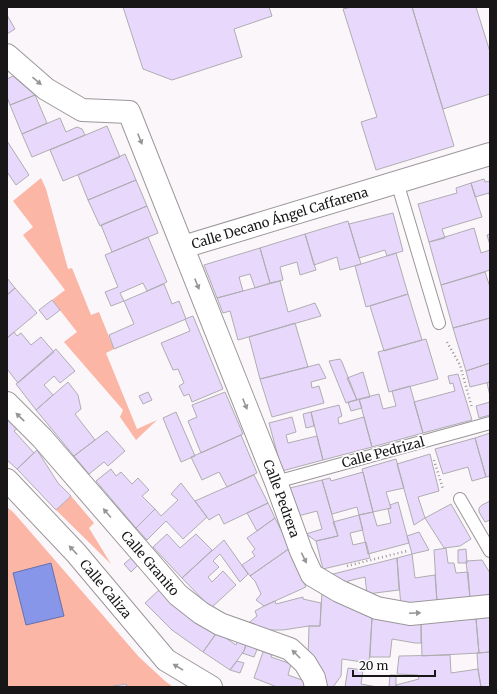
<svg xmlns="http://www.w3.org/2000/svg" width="497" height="694" viewBox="0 0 497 694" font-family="Merriweather,serif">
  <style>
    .green { fill: #fcb6a6 }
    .water { fill: #8796e9; stroke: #6670aa }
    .building { fill: #e8d9fc; stroke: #afadb2 }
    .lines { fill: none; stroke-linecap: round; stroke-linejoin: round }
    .lane-casing { stroke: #9b979a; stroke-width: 14 }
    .street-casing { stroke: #9b979a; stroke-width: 24 }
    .secondary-casing { stroke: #9b979a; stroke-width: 24 }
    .path { stroke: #9b989a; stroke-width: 2.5; stroke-dasharray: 1 3; stroke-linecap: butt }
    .lane { stroke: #fff; stroke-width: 12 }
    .street { stroke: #fff; stroke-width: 22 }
    .secondary { stroke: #fff; stroke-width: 22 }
    .oneway { fill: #979697 }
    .labels { text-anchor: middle; stroke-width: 3.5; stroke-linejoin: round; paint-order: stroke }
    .street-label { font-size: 13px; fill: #181617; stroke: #fff }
  </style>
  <rect width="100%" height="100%" fill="#fbf6fa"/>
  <path class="green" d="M41,178l5,11 22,80 4,-1 19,47 8,-3 15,37 -8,4 31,76 20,-9 -21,20 -16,-23 3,-7 -59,-68 13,-10 -25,-32 13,-10 -42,-55 10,-8 -20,-26z
    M71,496l23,27 -5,5 22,36 -55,-54z
    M7,507l7,6 125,144 26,24 8,6h-46l-1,-3 -18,3h-101z"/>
  <path class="water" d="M51,563l13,53 -38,9 -13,-52z"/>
  <path class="building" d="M123,7h146l3,9 -38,13 8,28 -70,23 -29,-11z
    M352,7h60l42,139 -78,24 -15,-48 16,-5 -34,-108z
    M412,7h64l14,45v42l-47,15z
    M7,15l8,14 -8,5z
    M13,76l22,19 -25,10 -3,-8v-18z
    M35,95l12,28 -25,11 -12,-29z
    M60,118l6,14 11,-5 5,2 3,6 -53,22 -10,-23z
    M107,126l13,31 -57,24 -13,-31z
    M7,141l22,34 -13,10 -9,-13z
    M125,154l11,26 -48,20 -10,-25z
    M484,179l1,3 5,-1v17l-1,-5 -14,4 -4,-14z
    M136,180l11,26 -47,20 -12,-26z
    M471,183l11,34 -40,12 3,9 -16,4 -11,-38 39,-11 -1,-5z
    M147,206l11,27 -46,19 -11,-27z
    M393,213l10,38 -16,5 -2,-6 -26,8 -10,-34z
    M348,221l13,43 -21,6 -3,-13 -23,8 -9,-31z
    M474,228l7,25 9,-3v20l-49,15 -12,-43z
    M305,234l11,36 -16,5 -3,-13 -17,5 3,13 -13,3 -10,-35z
    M490,234v11l-3,-10z
    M148,237l19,45 -20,9 -4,-8 -23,10 4,8 -13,5 -6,-14 13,-5 -13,-32z
    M260,248l10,35 -15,5 -5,-14 -11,3 4,14 -26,7 -13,-33z
    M396,253l12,41 -42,13 -11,-41z
    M485,272l5,15v31l-37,10 -12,-43z
    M7,278l8,10 -8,7z
    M280,281l8,31 27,-9 6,13 -83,24 -8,-29 -7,2 -6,-15z
    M164,284l8,20 7,-3 7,18 -72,30 -5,-14 25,-11 -10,-23z
    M15,288l22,25 -30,25v-43z
    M408,294l14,46 -38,11 -14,-45z
    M52,300l8,10 -13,10 -8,-10z
    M193,316l30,73 -31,13 -3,-8 -5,2 -5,-10 5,-3 -6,-14 -5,1 -12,-27 29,-12 -5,-12z
    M490,318v45l-24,8 -13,-43z
    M295,323l13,44 -48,12 -11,-42z
    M14,332l3,4 4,-3 10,12 10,-8 13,15 -36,31 -11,-14v-31z
    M426,339l12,40 -49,13 -11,-40z
    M56,349l19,22 -15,12 -6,-7 -10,9 9,10 -17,15 -20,-26z
    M340,359l2,3 15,38 -11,3 -17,-42z
    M490,363v19l-20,5 -4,-16z
    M319,364l7,14 -15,4 1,6 7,-2 5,17 -52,14 -12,-38z
    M363,372l7,25 -13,3 -10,-22z
    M458,374l14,46 -49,13 -9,-31 41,-11 -2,-8 -3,1 -2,-8z
    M68,382l10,13 3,14 -6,5 20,26 -21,16 -38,-46z
    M489,382h1v14l-3,-13z
    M410,386l13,47 -51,14 -13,-48 20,-5 4,15 13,-3 -4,-15z
    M148,392l4,8 -9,4 -4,-8z
    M225,392l18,42 -42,19 -13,-32 9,-4 -5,-12z
    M359,399l3,9 -11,3 -3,-9z
    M490,402v13l-11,3 -3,-12z
    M339,405l3,11 -4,2 1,6 25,-7 8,30 -49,13 -12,-48z
    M176,412l19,44 -14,6 -18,-44z
    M311,412l3,14 -8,2 -3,-14z
    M7,417l11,11 -4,3 20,22 -17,16 -10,-9z
    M292,417l4,15 -10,3 2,8 29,-7 6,24 -41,11 -13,-48z
    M107,431l18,20 -17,15 -4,-4 -15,12 -15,-18z
    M490,433v43l-4,1 -11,-39z
    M241,435l16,38 -30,14 -8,-15 -17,8 -11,-23z
    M475,438l11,39 -14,4 -4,-14 -25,7 -8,-25z
    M37,450l21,33 13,13 -15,14 -39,-41z
    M430,454l9,37 -21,6 7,21 -11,7 -17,-61z
    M396,459l8,29 -18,4 5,16 -18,4 -11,-43z
    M111,469l5,7 5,-4 11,12 6,-6 11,12 -7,6 13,13 -19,19 -40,-47z
    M363,472l10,40 -14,3 -2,-8 -25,7 -10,-34 8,-2 1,3z
    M254,475l14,28 -44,21 -5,-10 -10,6 -14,-19z
    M322,480l16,56 -22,5 -10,-7 16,-5 -5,-18 -19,5 -8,-28z
    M181,483l26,34 -24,22 -17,-18 -19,19 -11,-12 19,-19 6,7 17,-16 -7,-6z
    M490,501v19l-5,2 -6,-10v-4l3,-3z
    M398,502l11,41 -41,11 -9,-39 14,-3 4,14 14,-3 -3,-14 3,-1 -1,-3z
    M268,503l7,15 -18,13 -10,-18z
    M451,504l20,35 -11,7 -16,2 -19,-30z
    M359,515l4,15 -13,3 3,12 13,-3 4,16 -47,11 -7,-28 22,-5 -5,-14z
    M275,518l15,30 -40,28 -8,-11 13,-9 -3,-4 3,-3 -8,-11z
    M419,532l10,18 -17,4 -5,-18z
    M167,534l13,14 16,-14 16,16 -30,28 -29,-31z
    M224,540l24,34 -8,8 -20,-28 -7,7 6,6 -11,10 4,5 11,-11 13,14 -25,23 -29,-30z
    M290,548l16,39 -42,19 -8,-6 5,-6 -6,-13 -5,-5z
    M446,548l2,15h6l2,10 12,-1 2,26 -33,4 -3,-52z
    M466,549l1,14h-9v-13z
    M412,554l3,24 20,-3 2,27 -36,5 -4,-49z
    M131,558l7,7 -7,7 -7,-8z
    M397,558l2,32 -32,4 -2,-17 -17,4 1,6 -17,-6 1,-7z
    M482,560l8,13v22l-20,3 -4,-37z
    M160,589l56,45 -13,18 -31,-22 -27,-27z
    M322,592l27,15 23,11 -3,45 -27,-4 -1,17 -8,11h-7l-18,-28 1,-33h11z
    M303,597v2l18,4 -1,23h-11l-26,4h-23l-15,-4 12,-10 -2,-5 9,-5 11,-5 1,3z
    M490,617v35l-11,1 -3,-34z
    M372,618l43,5 6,-1v21h-6l-23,-4 -2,18h-20z
    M476,619l3,34 -57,3 -1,-34z
    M217,632l19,13 2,-5 8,4 -2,7 -14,19 -27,-18z
    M246,644l12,3 -4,10 -12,-4 2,-2z
    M264,649l9,3 -2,5 20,7 -3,11 17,6 -2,6h-26l-23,-9z
    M490,652v35h-9l-3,-18 -1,-16z
    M450,655l1,18 27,-4 3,18h-85v-2l23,-6 -1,-4 -21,-1 2,-18z
    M237,661l7,2 -4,10 -10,-3z
    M348,668l15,2 -2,14 16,3h-32z
    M390,675h6v12h-7z
    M126,684l1,3h-19z"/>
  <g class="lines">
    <defs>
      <path id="lane" d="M397,182l42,141
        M276,482l214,-59
        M460,499l30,52"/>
      <g id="street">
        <path id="s1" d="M7,55l39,34 36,21 47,2 147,370 25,69 11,24 27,16 38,17 33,6 80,-8"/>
        <path id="s2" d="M183,247l307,-93"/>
        <path id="s3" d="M7,403l35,35 136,157 23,18 19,11 70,25 15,14 9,15 2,9"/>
      </g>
      <g id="secondary">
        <path id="s4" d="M7,480l69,73 90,107 45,27"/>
      </g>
    </defs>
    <use href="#lane" class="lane-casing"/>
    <use href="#street" class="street-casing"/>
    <use href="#secondary" class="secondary-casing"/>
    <path class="path" d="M447,342l13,23 12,43
      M434,460l9,29
      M347,566l60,-15"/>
    <use href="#lane" class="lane"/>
    <use href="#street" class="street"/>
    <use href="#secondary" class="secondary"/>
  </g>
  <defs><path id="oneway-solid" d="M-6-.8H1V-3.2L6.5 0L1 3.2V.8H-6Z"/></defs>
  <g class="oneway">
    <use href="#oneway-solid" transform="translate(37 81) rotate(41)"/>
    <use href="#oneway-solid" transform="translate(140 139) rotate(68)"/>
    <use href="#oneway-solid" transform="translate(197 284) rotate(68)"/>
    <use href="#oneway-solid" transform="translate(245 404) rotate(68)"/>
    <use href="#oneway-solid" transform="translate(20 417) rotate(-136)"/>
    <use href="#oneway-solid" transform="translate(107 513) rotate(-131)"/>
    <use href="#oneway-solid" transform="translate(73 550) rotate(-133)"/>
    <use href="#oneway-solid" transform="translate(304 558) rotate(64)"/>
    <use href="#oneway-solid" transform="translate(415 613) rotate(-3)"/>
    <use href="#oneway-solid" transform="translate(296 654) rotate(-135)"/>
    <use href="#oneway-solid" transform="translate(178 667) rotate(-149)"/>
  </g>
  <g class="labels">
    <g class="street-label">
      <text dy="5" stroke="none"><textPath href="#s2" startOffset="101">Calle Decano Ángel Caffarena</textPath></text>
      <text transform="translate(383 452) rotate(-15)" y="5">Calle Pedrizal</text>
      <text dy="5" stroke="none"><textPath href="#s1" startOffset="556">Calle Pedrera</textPath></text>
      <text dy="5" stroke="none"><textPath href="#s3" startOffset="215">Calle Granito</textPath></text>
      <text dy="5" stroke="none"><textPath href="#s4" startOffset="147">Calle Caliza</textPath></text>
    </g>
  </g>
  <rect width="497" height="694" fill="none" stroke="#181617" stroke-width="16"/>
  <path d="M353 670v6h82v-6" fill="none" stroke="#181617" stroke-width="2"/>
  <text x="359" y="670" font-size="12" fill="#181617" stroke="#ffffff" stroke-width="3" paint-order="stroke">20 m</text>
</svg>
